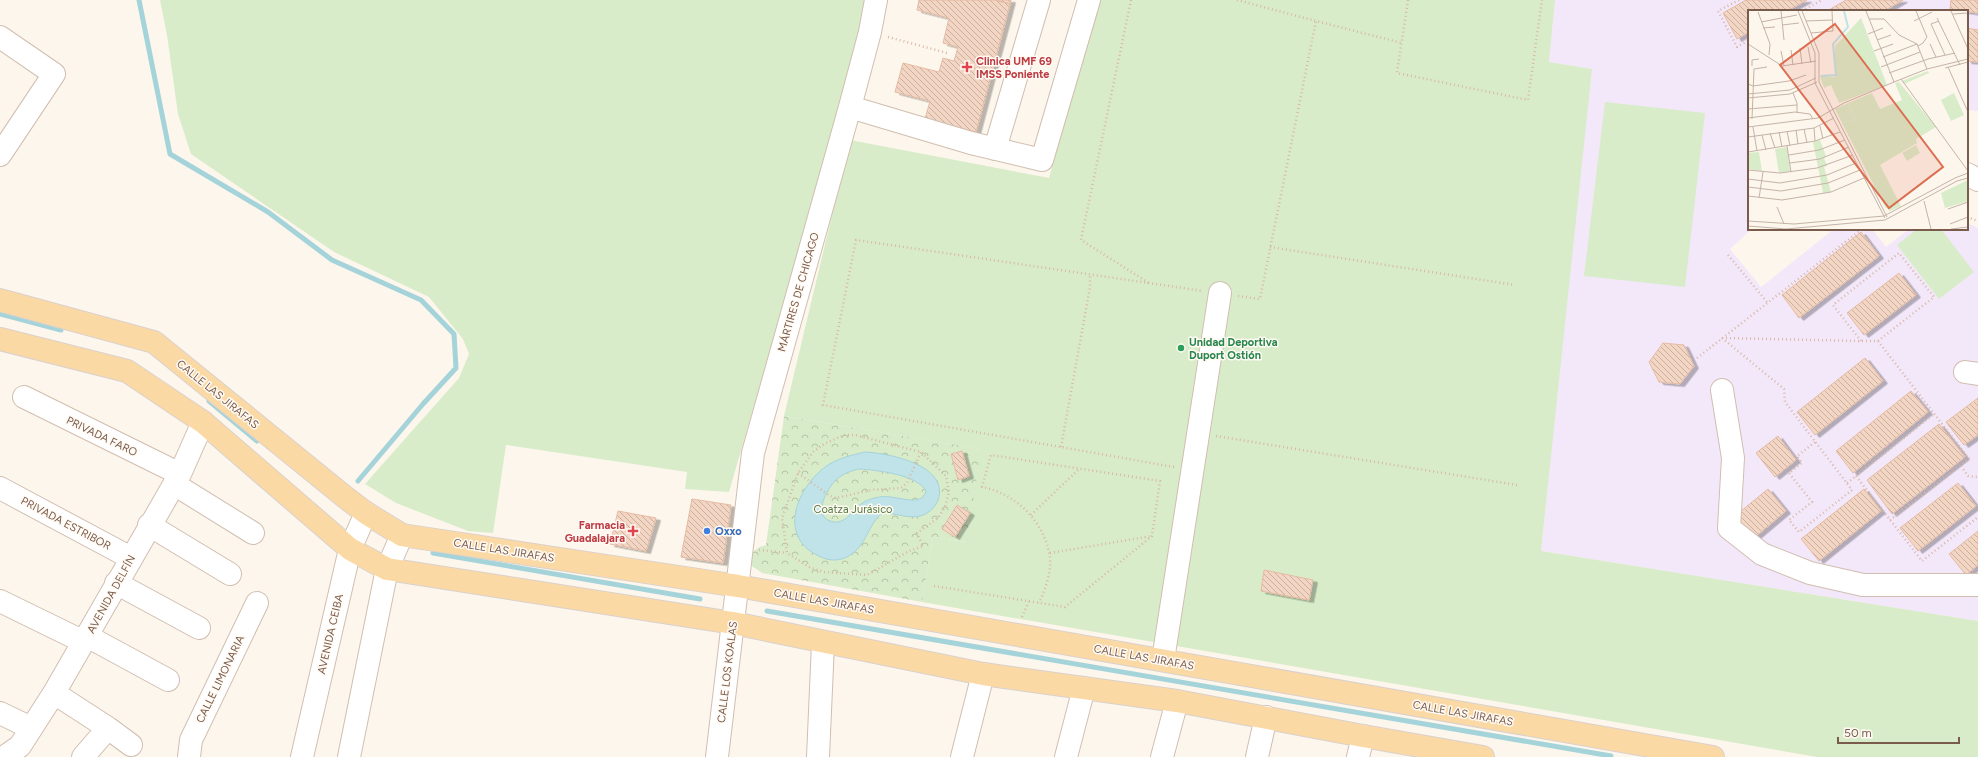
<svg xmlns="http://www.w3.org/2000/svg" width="1978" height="757" viewBox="0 0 1978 757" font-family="Figtree,sans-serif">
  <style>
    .education { fill: #f3e8fa }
    .green { fill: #d8ecc9 }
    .park { fill: url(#park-crowns) }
    .water { fill: #bfe3e8; stroke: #a5d3da; fill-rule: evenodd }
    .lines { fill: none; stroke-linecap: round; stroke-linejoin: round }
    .stream { stroke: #a5d3da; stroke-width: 5 }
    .building { fill: url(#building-back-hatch); stroke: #e6bba3; filter: url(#shadow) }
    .minor-casing { stroke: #d1beb0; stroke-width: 24 }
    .major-casing { stroke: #dad1cd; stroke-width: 24 }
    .path { stroke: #d9b8a5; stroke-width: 2.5; stroke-dasharray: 1 3; stroke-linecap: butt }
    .minor { stroke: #fff; stroke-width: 22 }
    .major { stroke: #fbd9a5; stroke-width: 22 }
    .health-dot { fill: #e0444e; stroke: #fffaf3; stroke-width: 1.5 }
    .leisure-dot { fill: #2e9e5b; stroke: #fffaf3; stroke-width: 1.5 }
    .shop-dot { fill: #3f7fe0; stroke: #fffaf3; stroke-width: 1.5 }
    .labels { text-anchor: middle; stroke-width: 3; stroke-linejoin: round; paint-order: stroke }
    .health-label { font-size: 11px; font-weight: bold; fill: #be3a42; stroke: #fffaf3; text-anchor: start }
    .street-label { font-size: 11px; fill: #7a5c4d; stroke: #fffaf3 }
    .leisure-label { font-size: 11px; font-weight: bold; fill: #27864d; stroke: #fffaf3; text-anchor: start }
    .park-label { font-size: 11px; fill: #537a41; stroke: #fffaf3 }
    .shop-label { font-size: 11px; font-weight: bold; fill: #366cbe; stroke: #fffaf3; text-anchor: start }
    .inset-river { fill: none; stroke: #bfe3e8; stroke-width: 2 }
    .inset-road { fill: none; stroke: #c5b3a7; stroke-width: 1 }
    .view { fill: #dc6d51; fill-opacity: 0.15; stroke: #dc6d51; stroke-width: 2 }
    .inset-edge { fill: none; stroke: #7a5c4d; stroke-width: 2 }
  </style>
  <defs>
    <pattern id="park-crowns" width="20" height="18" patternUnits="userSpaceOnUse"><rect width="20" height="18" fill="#d8ecc9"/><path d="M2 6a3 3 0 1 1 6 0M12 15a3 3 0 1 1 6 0" fill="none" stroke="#b4c2a5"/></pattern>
    <pattern id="building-back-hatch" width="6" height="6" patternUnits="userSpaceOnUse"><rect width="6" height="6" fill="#f3d5c3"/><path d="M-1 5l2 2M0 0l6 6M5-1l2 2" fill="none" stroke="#cab0a1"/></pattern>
    <filter id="shadow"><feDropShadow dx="4.5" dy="2.5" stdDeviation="0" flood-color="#0004"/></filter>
  </defs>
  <rect width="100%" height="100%" fill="#fdf6ec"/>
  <path class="education" d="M1555,0h423v111l-11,-1v-99h-218v218h3l-22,20 31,38 73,-58h38l14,18 23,-18h58v-6l11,5v393l-437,-70 50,-482 -42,-7z"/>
  <path class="green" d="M160,0h711l-142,492 -44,-3 2,-17 -181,-27 -13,88 -25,-2 -72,-28 -31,-19 94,-106 10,-24 -6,-15 -34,-42 -95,-45 -143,-98 -13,-40 -11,-79z
    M1097,0h458l-6,62 43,7 -51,482 437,70v136h-161l-895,-155 11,-65 33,5 14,-93 -196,-33 66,-276 199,38z
    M1605,102l100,11 -20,174 -101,-11z
    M1917,229h24l33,43 -35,27 -42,-54z"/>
  <path class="park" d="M784,416l197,33 -14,93 -34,-5 -11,65 -160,-29 -10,-7c-4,-11 3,-19 14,-21z"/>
  <path class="water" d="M865,452c23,1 85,13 73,48 -3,8 -10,14 -18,16 -11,3 -25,-3 -37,-3 -15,9 -15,33 -36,44 -8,4 -18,4 -26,0 -45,-19 -25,-70 7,-92 11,-7 24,-10 37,-13zM859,469c18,1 59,6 67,22 -4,18 -31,3 -46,6 -7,1 -14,3 -19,7 -8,6 -16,20 -27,18 -24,-4 -7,-34 3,-43 7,-6 14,-8 22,-10z"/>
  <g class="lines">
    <path class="stream" d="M139,0l31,154 98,58 64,48 89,40 33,34 2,34 -33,36 -65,77
      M0,314l61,16
      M209,401l48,40
      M433,553l267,46
      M767,611l844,145"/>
  </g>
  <path class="building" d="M919,0h76l15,4 -34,128 -51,-13 5,-18 -35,-9 8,-29 36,9 4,-14 11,3 4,-14 -15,-4 6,-25 -32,-8z
    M995,0h16l-1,4z
    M1746,0h61l-20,11h-38v21l-12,7 -14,-26z
    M1846,0h57l-19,11h-57z
    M1951,0h27v13l-28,-4z
    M1967,28l11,2v32l-11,-1z
    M1861,232l18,24 -80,62 -17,-23z
    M1899,273l17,22 -52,40 -17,-22z
    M1663,343l21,2 10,21 -14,18 -21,-2 -10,-20z
    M1865,358l18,23 -68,54 -18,-23z
    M1911,391l17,21 -75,61 -17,-22z
    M1978,398v37l-14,10 -18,-23z
    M1939,424l26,33 -73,57 -25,-34z
    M1778,436l18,24 -21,17 -19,-24z
    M962,451l7,25 -11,4 -7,-26z
    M1958,483l18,23 -58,45 -18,-23z
    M1768,489l18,22 -32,27 -19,-22z
    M1864,489l17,22 -62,50 -18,-22z
    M692,499l39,6 -8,58 -42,-6z
    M957,505l13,8 -15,24 -13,-8z
    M618,511l38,7 -10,33 -36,-7z
    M1978,531v34l-12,10 -17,-21z
    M1264,570l49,10 -4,20 -48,-9z"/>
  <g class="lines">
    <defs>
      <path id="minor" d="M0,37l54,37 -54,81
        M850,107l121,36 71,17 47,-160
        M995,149l44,-149
        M1967,174l11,6
        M1965,372l13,2
        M1722,390l11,68 -4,70 33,26 48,19 53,12h115
        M24,397l156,77
        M174,484l79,49
        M0,488l131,70
        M149,525l81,49
        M116,583l83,45
        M0,601l84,41
        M87,636l81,44
        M1163,660l57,-367
        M54,693l54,35 23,17
        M0,713l31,15
        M4,757l16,-11 34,-53 126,-219 23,-52
        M83,757l25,-29
        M189,757l2,-17 66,-137
        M302,757l48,-208 16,-36
        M349,757l38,-188 15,-34
        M717,757l36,-304 97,-346 20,-75 6,-32
        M818,757l5,-114
        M962,757l21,-83
        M1066,757l18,-69
        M1162,757l15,-56
        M1257,757l9,-40
        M1358,757l5,-21"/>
      <path id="major" d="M0,300l154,42 191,155 21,16 36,22 336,51 975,171
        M0,339l127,32 76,51 147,127 37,20 346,54 250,51 194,27 186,35 120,21"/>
    </defs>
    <use href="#minor" class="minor-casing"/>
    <use href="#major" class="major-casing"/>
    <path class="path" d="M1131,0l-50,240 68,43
      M1237,0l79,21
      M1408,0l-11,73 131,27 14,-100
      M1739,0l-21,11 19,36 12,-7
      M1802,11l20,-11
      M888,37l59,16
      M1967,217l11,4
      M1270,247l245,38
      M1728,255l39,47
      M1238,296l22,3 56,-278 86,22
      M1722,338l139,3h17l56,-44 -35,-44 -66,52 28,36
      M1722,338l62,51 1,13 67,88 -53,42 -10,-12 23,-18 -23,-29 13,-10 -5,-7 18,-14
      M1878,341l91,118 -79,61
      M1697,358l165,-129
      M844,435h11l66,17 25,24 3,16 -4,15 -7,11 -21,15 6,13 -14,5 -42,24 -43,-3 -13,-4 -24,-15 -5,-35 16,-45 15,-21 11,-8z
      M1216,436l301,49
      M1061,447l29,-160v-12
      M1961,466l7,10 10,1
      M1174,467l-351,-62 33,-165 347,51
      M798,473l32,23 6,2 35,-8 30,-2 6,-5 14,-31
      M1856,476l66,85 56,-44
      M1847,483l87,-69
      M1031,515l48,-46
      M759,550l28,3
      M1050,553l102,-17
      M934,586c44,7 88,14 131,21l87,-71 8,-55 -169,-26 -9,32c32,6 60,32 67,65 4,16 -3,36 -10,51
      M1022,617l7,-16"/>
    <use href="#minor" class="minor"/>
    <use href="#major" class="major"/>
  </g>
  <g class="health-dot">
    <path d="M965 61h4v4h4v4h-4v4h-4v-4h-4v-4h4z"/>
    <path d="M631 525h4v4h4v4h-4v4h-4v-4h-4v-4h4z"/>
  </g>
  <circle class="leisure-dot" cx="1181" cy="348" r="4"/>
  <circle class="shop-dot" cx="707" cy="531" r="4"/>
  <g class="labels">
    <g class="health-label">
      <text x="976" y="65">Clinica UMF 69<tspan x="976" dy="13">IMSS Poniente</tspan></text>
      <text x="625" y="529" text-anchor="end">Farmacia<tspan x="625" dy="13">Guadalajara</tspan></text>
    </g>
    <g class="street-label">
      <text transform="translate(798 292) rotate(-74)" y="4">MÁRTIRES DE CHICAGO</text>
      <text transform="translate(218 394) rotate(39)" y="4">CALLE LAS JIRAFAS</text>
      <text transform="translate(102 436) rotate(26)" y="4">PRIVADA FARO</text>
      <text transform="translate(66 523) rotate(28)" y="4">PRIVADA ESTRIBOR</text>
      <text transform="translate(504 550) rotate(9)" y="4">CALLE LAS JIRAFAS</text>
      <text transform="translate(111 594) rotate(-61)" y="4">AVENIDA DELFÍN</text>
      <text transform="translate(824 601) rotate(10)" y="4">CALLE LAS JIRAFAS</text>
      <text transform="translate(330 634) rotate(-77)" y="4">AVENIDA CEIBA</text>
      <text transform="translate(1144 657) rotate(10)" y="4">CALLE LAS JIRAFAS</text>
      <text transform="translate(727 672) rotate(-83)" y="4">CALLE LOS KOALAS</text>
      <text transform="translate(220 679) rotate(-64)" y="4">CALLE LIMONARIA</text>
      <text transform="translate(1463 713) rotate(10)" y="4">CALLE LAS JIRAFAS</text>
    </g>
    <g class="leisure-label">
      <text x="1189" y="346">Unidad Deportiva<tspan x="1189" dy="13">Duport Ostión</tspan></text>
    </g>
    <g class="park-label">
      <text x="853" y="513">Coatza Jurásico</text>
    </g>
    <g class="shop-label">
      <text x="715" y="535">Oxxo</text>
    </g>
  </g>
  <g transform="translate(1748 10)">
    <rect width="220" height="220" fill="#fdf6ec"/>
    <path d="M113,8l26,67 -48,18 -8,-18 -7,3 -4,-12 15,1v-31zM151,72l37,45 -20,12 1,4 -37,22 21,41 -11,5 -5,-4 -43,-84 14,-4 -8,-16 24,-10 8,16 22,-9 -7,-17zM206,83l10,22 -13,6 -10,-21zM168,135l4,8 -13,8 -5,-8zM11,142l3,19 -14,-2v-16z" fill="#d8ecc9"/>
    <path d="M180,61l1,2 -25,11 -2,-3zM100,93l8,16 -14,4 -7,-14zM72,130l6,16 -2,2 3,8 -3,1 7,25 -8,1 -10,-51zM39,137l3,24 -11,2 -4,-24zM220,170v21l-23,7 -4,-15z" fill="#d8ecc9"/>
    <path class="inset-river" d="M73,66l15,-1 -3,-31 15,-17 -4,-16"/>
    <path class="inset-road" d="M33,1l3,29M50,1l17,42v30l70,135M54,1l17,42v29l68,135M118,1l28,71M168,1l11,26 -4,6 -5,3M203,1l17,38M10,2l12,32 -1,11M205,4l15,-1M189,8l23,47M121,9h15M136,9l15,16 18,9 10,25M58,11l26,-1M166,11l18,-9M191,11l-8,3 14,31M13,12l36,-7M34,15l17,-2M15,18l12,-1M63,23l22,-2 -1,-20M120,24l15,-6M129,30l14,-5M0,34l34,22 34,-5M182,34l6,13M60,37l3,16M52,38l2,16M43,40l2,15M33,41l3,15M126,41l19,-7M135,47l34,-13M4,56v-6l7,-1M133,57l39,-15M200,57l20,45M197,58l23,-6M6,59l13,-2M141,63l39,-14 27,-6M153,69l67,92M0,74l5,2 36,-5 17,-6M45,83l4,10v10M0,84l42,-4 26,-12M0,88l42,-4 27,-12M0,99l49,-4M0,108l47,-6 15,2 3,5M4,109l2,-50M77,115l7,10M72,116l3,13M0,117l70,-9 26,-15 50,-21 33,-13 41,-10M5,117l4,24M66,118l1,13M56,119l3,14M48,120l2,14M39,121l3,15M31,122l3,15M22,123l5,15M14,125l4,15M0,127l66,-9 20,-10M39,136l4,26M0,142l67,-11 25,-9M41,145l30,-5 26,-10M42,153l30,-4 29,-12M0,160l32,3 37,-5 36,-13M0,169l32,4 47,-8 29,-12M0,177l33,4 47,-8 32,-13M0,186l34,4 49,-8 33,-14M11,188l4,-26M176,191l7,28M29,197l7,17M200,199l20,-7M0,211l46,3 90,-8 71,-38 13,-5M202,214l18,-7M0,216l38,3 99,-9 72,-39 11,-3M203,219l17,-2"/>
    <path class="view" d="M87,14l108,143 -54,41 -109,-143z"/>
    <rect width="220" height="220" class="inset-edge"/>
  </g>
  <path d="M1838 737v6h121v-6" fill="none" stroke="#7a5c4d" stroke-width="2"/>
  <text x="1844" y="737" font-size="12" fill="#7a5c4d" stroke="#fffaf3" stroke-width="3" paint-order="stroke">50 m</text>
</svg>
